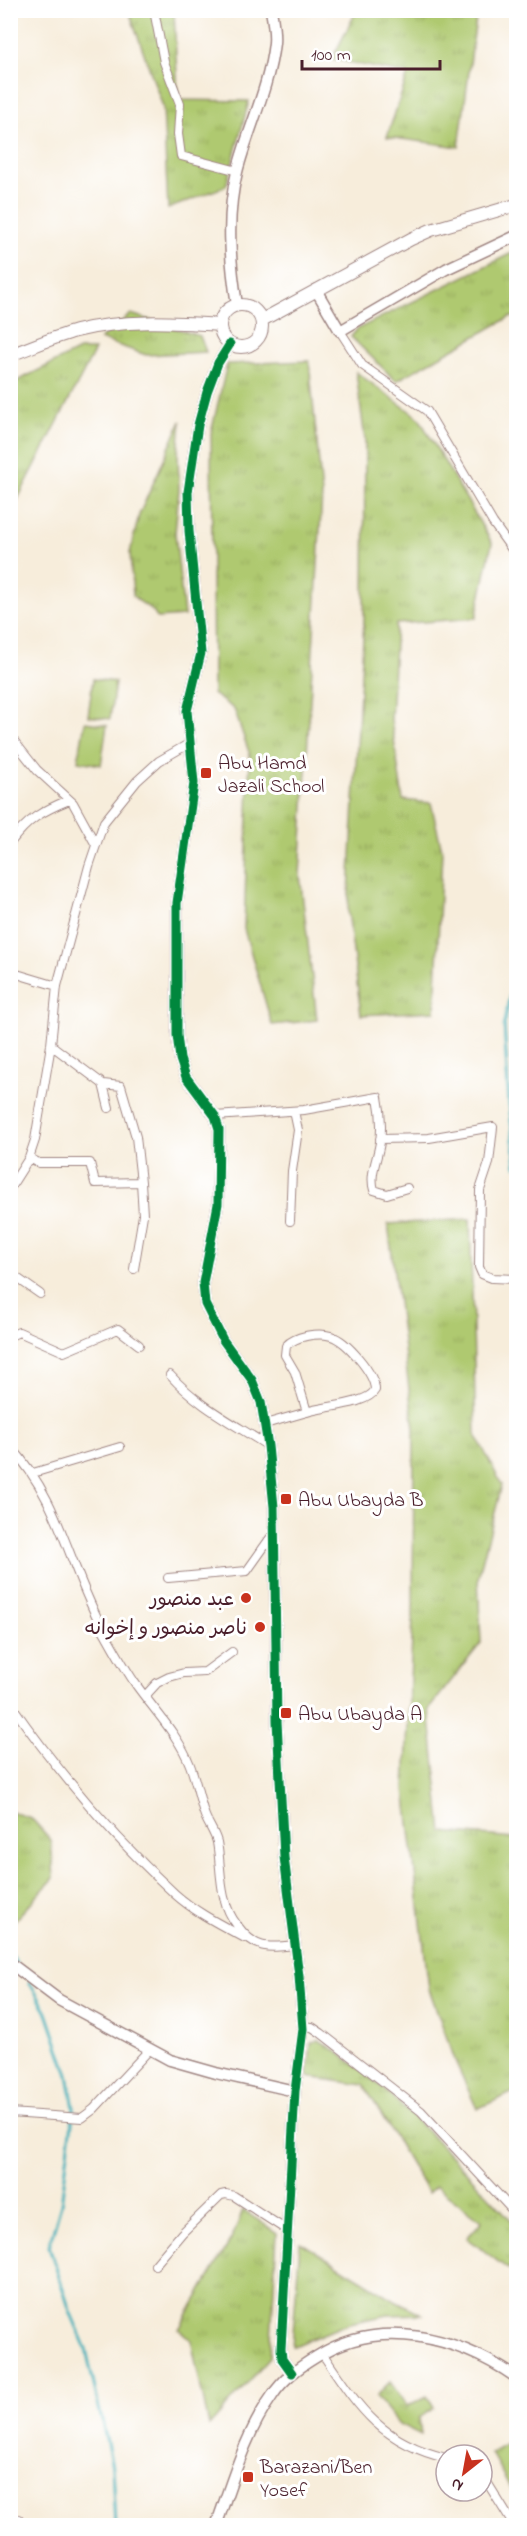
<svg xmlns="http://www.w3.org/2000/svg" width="527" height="2536" viewBox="0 0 527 2536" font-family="'Indie Flower','Playpen Sans Arabic',sans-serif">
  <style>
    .grass { fill: url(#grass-tufts); stroke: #7c744d; stroke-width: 1.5 }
    .pitch { fill: #afc96f; stroke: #7c744d; stroke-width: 1.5 }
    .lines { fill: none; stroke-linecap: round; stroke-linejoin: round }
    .stream { stroke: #42b1bb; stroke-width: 3 }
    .minor-casing { stroke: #a08683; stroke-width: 10 }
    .tertiary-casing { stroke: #a08683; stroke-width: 13 }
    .secondary-casing { stroke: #a08683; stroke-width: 14 }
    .minor { stroke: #fff; stroke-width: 8 }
    .tertiary { stroke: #fff; stroke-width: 10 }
    .secondary { stroke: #fff; stroke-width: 12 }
    .cycleway-casing { stroke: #fff; stroke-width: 13 }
    .cycleway { stroke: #00873e; stroke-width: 9 }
    .poi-dot { fill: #c8321e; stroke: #fff; stroke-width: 2 }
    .labels { text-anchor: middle; stroke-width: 6; stroke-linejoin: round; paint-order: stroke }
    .poi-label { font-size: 20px; fill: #4a1f2b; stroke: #fff; text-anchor: start }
  </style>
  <defs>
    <pattern id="grass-tufts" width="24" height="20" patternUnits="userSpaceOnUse" patternTransform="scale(1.5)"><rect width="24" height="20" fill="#afc96f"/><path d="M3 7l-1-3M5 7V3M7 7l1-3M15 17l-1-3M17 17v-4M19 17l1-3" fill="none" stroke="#98ac60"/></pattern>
  </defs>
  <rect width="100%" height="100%" fill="#fff"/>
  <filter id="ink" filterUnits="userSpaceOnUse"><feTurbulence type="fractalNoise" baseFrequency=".0167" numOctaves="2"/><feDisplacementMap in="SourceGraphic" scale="12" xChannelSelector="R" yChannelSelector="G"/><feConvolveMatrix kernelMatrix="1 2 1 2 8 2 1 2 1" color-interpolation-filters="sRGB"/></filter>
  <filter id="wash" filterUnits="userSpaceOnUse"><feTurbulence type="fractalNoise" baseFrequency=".008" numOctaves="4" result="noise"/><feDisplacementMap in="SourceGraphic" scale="24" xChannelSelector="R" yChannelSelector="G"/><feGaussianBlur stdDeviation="1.35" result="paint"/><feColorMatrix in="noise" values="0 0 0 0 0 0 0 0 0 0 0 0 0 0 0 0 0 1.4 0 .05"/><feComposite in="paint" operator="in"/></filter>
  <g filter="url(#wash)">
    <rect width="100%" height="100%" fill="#f7eddb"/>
    <path class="grass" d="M357,10l120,1 -18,136 -72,-10 21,-63 -76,-15z
      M129,11h45l4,89 71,1 -23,85 -58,23 -5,-102z
      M516,251v66h-6l-114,64 -45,-44 6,-8z
      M131,314l69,22 6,16 -60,3 -46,-16z
      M79,350h16l-84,162v-128z
      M309,361l13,133 -22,381 17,145 -45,5 -28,-96 6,-174 -16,-46 -21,-15 -2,-261 16,-69z
      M356,372l63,46 73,125 -16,75 -80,6 -5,96 12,80 28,3 11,47 -7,161 -74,4 -13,-104 16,-291 1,-180z
      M181,421l-3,33 1,35 -4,44 9,83 -27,2c-7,-14 -15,-12 -24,-22l-3,-43 9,-38z
      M470,1219l6,216 26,50 -24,93 3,65 -52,66 13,123 74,6v253l-39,18 -21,-46 -27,-74 -24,-200 8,-172 1,-189 -26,-204z
      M11,1812l20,6 20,22 3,38 -43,46z
      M319,2040c72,44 138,124 197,185v37l-8,7 -41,-31 15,-17 -46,-35 -8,7 -64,-108 -56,-8 3,-34z
      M243,2210l34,23 -7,125 -61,68 -18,-86 -12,-11 53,-91z
      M300,2242l95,58 27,14 -34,1 -39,8 -57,24z
      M390,2382l17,24 20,-10 7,12 -15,10 2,17 -22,-11 -23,-28z
      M512,2441l4,8v49l-25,-45z"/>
    <path class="pitch" d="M93,679l22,3 -5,37 -22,-3z
      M85,722l22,3 -6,40 -23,-4z"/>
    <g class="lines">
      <path class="stream" d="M516,684l-2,14 2,16
        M516,965l-12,59 5,79 7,63
        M10,1953l7,10
        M29,1982l17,28 22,65 6,33 -13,96 -12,42 21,65 16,38 26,117 3,60"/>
    </g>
  </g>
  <g filter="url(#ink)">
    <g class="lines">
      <defs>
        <path id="minor" d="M154,10l10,52 16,42 -2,30 3,22 57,15
          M340,331l22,34 65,46 66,112 23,32
          M10,736l27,34 36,33 23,42
          M10,843c18,-24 32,-32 59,-43
          M10,972l47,14
          M51,1045l52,39 6,24
          M103,1084l18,2 15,51 5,45 2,33 -9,54
          M215,1116l89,-6 74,-13c3,15 4,30 2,45 -2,16 -11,32 -6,48l13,4 20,-6
          M380,1139l49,-1 64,-11 -4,36 -9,27 -1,77 3,7 10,4 24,1
          M29,1158l10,5h51l5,20 46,-1
          M10,1188l19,-30 6,-18 16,-95 6,-59 32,-120 15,-44 33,-41 22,-20 31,-18
          M290,1221l2,-50 6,-41 -4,-19
          M10,1273l30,21
          M10,1336l9,-4 45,20 54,-23 21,16
          M170,1375c28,31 63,48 98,71
          M265,1424l42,-12 -12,-40 -10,-17 1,-9c9,-10 32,-14 45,-10 16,5 44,38 44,54 -8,15 -52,16 -68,22
          M10,1446c51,55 59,122 94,185 10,18 21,38 33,55 18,25 42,50 53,79 6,16 9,32 14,48 3,10 10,18 13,29 5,28 1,59 20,83 18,25 30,23 59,20
          M33,1473l87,-26
          M168,1578l79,-7 29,-41
          M145,1696l12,-13 12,-6 15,-4 21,-1 27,-20
          M10,1703c48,69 103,134 165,191 20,18 46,31 70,44
          M302,2026l10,1 9,6 100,78 95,103
          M10,2113l72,5 12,-9 56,-60
          M155,2265l27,-32 39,-38 5,-1 8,2 54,35
          M322,2353c36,53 57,89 124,105
          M482,2474l32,52
          M19,2519l3,7"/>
        <path id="tertiary" d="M316,290l24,41 106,-62 70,-33
          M237,305c-7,-44 -11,-89 0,-133 11,-43 32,-84 37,-129 1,-10 -1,-22 -3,-33
          M230,344l-12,19 -11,29 -9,33 -10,67 1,39 12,122 -14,58 7,72 -17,120v132l3,24 6,18 29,39 4,13 -1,75 -15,79 2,21 18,36 29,40 9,22 7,44 6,61 3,214 7,136 15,119 4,53 -8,62 -14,258 1,10 10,14
          M10,1963l49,37 111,60 46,13 79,18
          M216,2526c16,-44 29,-92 56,-130 11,-17 26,-28 44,-39 64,-41 141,-20 200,20"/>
        <path id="secondary" d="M220 326a21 21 0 1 1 42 0a21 21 0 1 1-42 0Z
          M262,320l149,-81 20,-9 85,-25
          M10,355c22,-8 44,-18 66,-24 47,-12 97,-9 144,-6"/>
      </defs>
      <use href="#minor" class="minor-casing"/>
      <use href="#tertiary" class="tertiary-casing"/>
      <use href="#secondary" class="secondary-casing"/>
      <use href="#minor" class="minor"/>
      <use href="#tertiary" class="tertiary"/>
      <use href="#secondary" class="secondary"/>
      <defs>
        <path id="cycleway" d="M230,344l-12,19 -11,29 -9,33 -10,67 1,39 12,122 -14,58 7,72 -17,120v132l3,24 6,18 29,39 4,13 -1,75 -15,79 2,21 18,36 29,40 9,22 7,44 6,61 3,214 7,136 15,119 4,53 -8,62 -14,258 1,10 10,14"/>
      </defs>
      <use href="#cycleway" class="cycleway-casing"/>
      <use href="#cycleway" class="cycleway"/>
    </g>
  </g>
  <g class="poi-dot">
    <rect x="200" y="767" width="12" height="12" rx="3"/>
    <rect x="280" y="1493" width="12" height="12" rx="3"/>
    <circle cx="246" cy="1598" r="6"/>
    <circle cx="260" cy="1627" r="6"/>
    <rect x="280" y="1707" width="12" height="12" rx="3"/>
    <rect x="242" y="2471" width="12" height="12" rx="3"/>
  </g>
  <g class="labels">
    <g class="poi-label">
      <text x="218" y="769">Abu Hamd<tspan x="218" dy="23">Jazali School</tspan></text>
      <text x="298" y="1506">Abu Ubayda B</text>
      <text x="234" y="1605" text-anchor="end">عبد منصور</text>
      <text x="248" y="1634" text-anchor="end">ناصر منصور و إخوانه</text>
      <text x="298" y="1720">Abu Ubayda A</text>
      <text x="260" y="2473">Barazani/Ben<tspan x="260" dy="23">Yosef</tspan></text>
    </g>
  </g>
  <rect width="527" height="2536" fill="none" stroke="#fff" stroke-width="36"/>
  <g transform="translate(464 2473) rotate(211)"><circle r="28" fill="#ffffff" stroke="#b7a5aa" stroke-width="1.5"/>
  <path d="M0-4.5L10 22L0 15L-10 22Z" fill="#c8321e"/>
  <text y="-9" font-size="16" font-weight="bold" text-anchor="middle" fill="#4a1f2b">N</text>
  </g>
  <path d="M302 60v9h138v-9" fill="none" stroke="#4a1f2b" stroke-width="3"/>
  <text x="311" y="60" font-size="18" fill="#4a1f2b" stroke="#ffffff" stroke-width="4.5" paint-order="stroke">100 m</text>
</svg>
